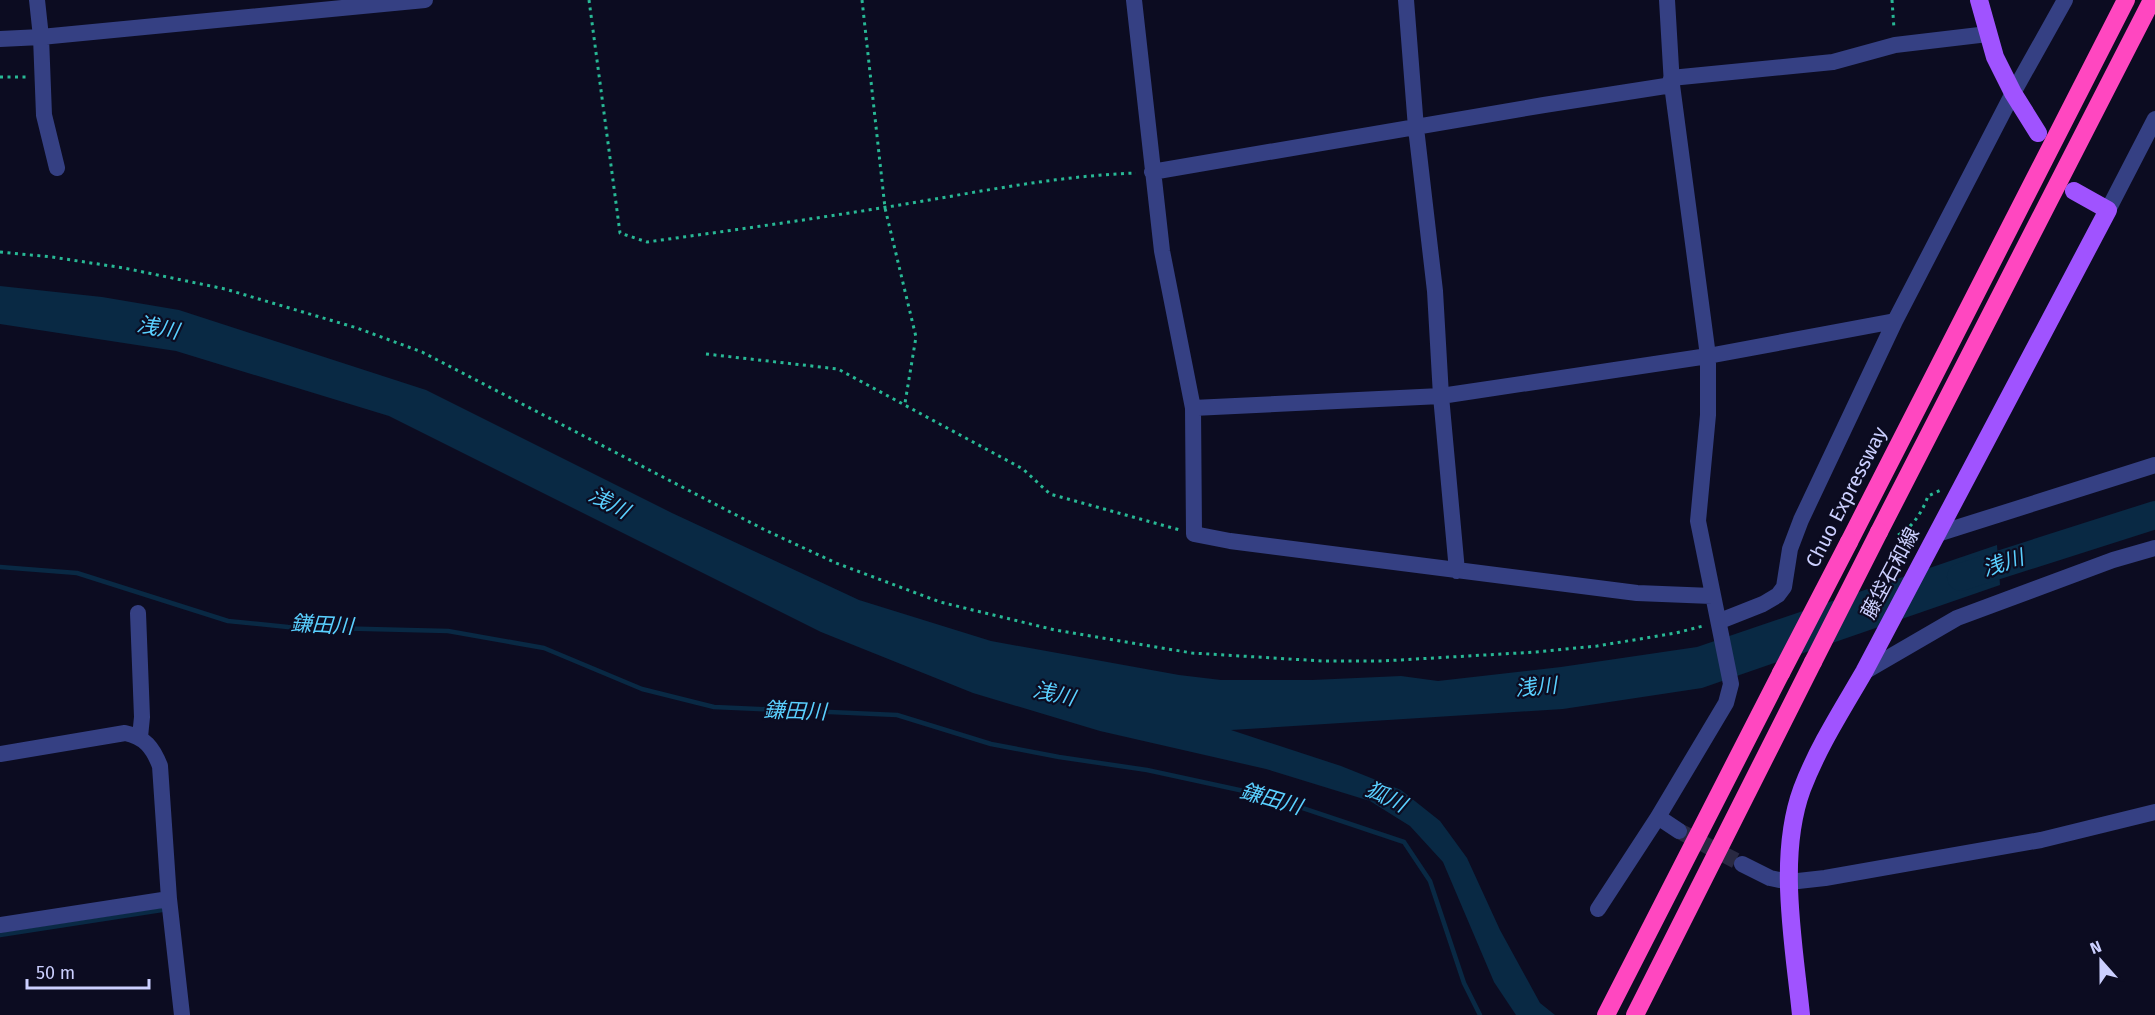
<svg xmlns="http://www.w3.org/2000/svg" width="2155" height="1015" viewBox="0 0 2155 1015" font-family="'Fira Sans','Noto Sans JP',sans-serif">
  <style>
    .water { fill: #092944 }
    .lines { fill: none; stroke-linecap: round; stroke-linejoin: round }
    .stream { stroke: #092944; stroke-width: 4.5 }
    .river { stroke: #092944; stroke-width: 28 }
    .minor-tunnel { stroke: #292942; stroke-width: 16; stroke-dasharray: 16 8; stroke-linecap: butt }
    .path { stroke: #28b895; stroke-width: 3; stroke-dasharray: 3 4.5; stroke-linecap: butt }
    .minor { stroke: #354083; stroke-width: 16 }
    .major { stroke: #a053ff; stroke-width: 18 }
    .highway { stroke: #ff47c0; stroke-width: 18 }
    .highway-bridge { stroke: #ff47c0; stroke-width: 18 }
    .labels { text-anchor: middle; stroke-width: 4.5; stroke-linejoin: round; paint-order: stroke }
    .street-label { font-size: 20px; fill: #ccd0ff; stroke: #0c0c21 }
    .water-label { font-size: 21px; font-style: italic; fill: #5ad0ff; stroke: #0c0c21 }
  </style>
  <rect width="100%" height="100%" fill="#0c0c21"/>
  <path class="water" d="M0,286l102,11 77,13 247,80 246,123 187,87 132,41 188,34 42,5h91l89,-4 37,5 123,-14 136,-20 300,-102 3,40 -298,103 -139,21 -332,21 110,36 60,24 39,31 27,37 33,72 40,73 15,12h-39l-22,-33 -51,-120 -33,-36 -40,-25 -104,-32 -166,-38 -127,-38 -152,-61 -432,-216 -213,-65 -176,-27z"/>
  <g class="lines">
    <path class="stream" d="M0,567l77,6 151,48 60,6 160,4 96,17 98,41 72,18 183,8 94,29 68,13 88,13 120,26 137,46 26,39 34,102 16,32
      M0,935l162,-25"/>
    <path class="river" d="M1961,577l194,-62"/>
    <path class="minor-tunnel" d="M1679,831l63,33"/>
    <path class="path" d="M589,0l31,233 27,9c80,-11 160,-22 240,-35 82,-13 165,-31 249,-34
      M862,0l23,208 31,129 -11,66
      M1892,0l2,29
      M0,77h28
      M0,252l52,5 72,11 101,21 132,39 65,24 343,178 71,33 104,39 115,28 137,23 130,8h60l154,-9 61,-6 79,-13 27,-7
      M706,354l132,15 185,100 27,25 130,36
      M1898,535c14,-7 25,-24 30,-39l13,-6"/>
    <path class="minor" d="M37,0l4,37 3,78 13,53
      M1134,0l28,251 31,157 1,126 36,7 407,52 75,3
      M1406,0l10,128 19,163 6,105 16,175
      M0,39l41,-2 384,-37
      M1671,78l162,-16 62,-17 93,-11
      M1152,172l392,-67 128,-20
      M2108,210l47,-91
      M1193,408l248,-12 267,-40 187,-35
      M1937,534l218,-69
      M138,613l4,104 -2,20
      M1720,621l43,-17 15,-9 6,-8 6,-38 11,-29 94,-199 118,-228 52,-93
      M1864,672l93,-54 156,-58 42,-12
      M0,754l125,-21c20,4 28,15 35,33l9,133 13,116
      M1658,817l21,14
      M1742,864l28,14 19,4 36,-4 216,-38 114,-28
      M1598,909l60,-92 68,-114 5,-19 -33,-163 10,-106v-59l-36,-271 -5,-85
      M0,925l169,-26"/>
    <path class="major" d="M1979,0l16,57 18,36 25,40
      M1801,1015c-7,-71 -24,-158 1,-226 16,-42 40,-79 62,-117l244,-462 -34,-19"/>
    <path class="highway" d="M1879,532l273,-532
      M1849,542l277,-542
      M1606,1015l175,-342
      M1635,1015l178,-353"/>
    <path class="highway-bridge" d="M1813,662l66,-130
      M1781,673l68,-131"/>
  </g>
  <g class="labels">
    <g class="street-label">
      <text transform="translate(1846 497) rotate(-63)" y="7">Chuo Expressway</text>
      <text transform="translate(1890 573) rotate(-62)" y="7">藤垈石和線</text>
    </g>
    <g class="water-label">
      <text transform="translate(158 328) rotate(11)" y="7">浅川</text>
      <text transform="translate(609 503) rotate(28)" y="7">浅川</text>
      <text transform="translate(2003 563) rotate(-18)" y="7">浅川</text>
      <text transform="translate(322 625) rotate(3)" y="7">鎌田川</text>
      <text transform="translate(1536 687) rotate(-5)" y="7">浅川</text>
      <text transform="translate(1054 694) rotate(13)" y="7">浅川</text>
      <text transform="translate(795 711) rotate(2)" y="7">鎌田川</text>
      <text transform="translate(1386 797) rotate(26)" y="7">狐川</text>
      <text transform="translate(1271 799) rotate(16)" y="7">鎌田川</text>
    </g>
  </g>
  <g transform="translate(2101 961) rotate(339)" stroke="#0c0c21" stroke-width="4.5" paint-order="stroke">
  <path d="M0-4.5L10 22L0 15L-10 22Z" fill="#ccd0ff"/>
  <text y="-9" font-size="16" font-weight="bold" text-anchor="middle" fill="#ccd0ff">N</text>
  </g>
  <path d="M27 979v9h122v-9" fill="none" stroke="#ccd0ff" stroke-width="3"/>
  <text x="36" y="979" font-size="18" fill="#ccd0ff" stroke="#0c0c21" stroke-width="4.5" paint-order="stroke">50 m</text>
</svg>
